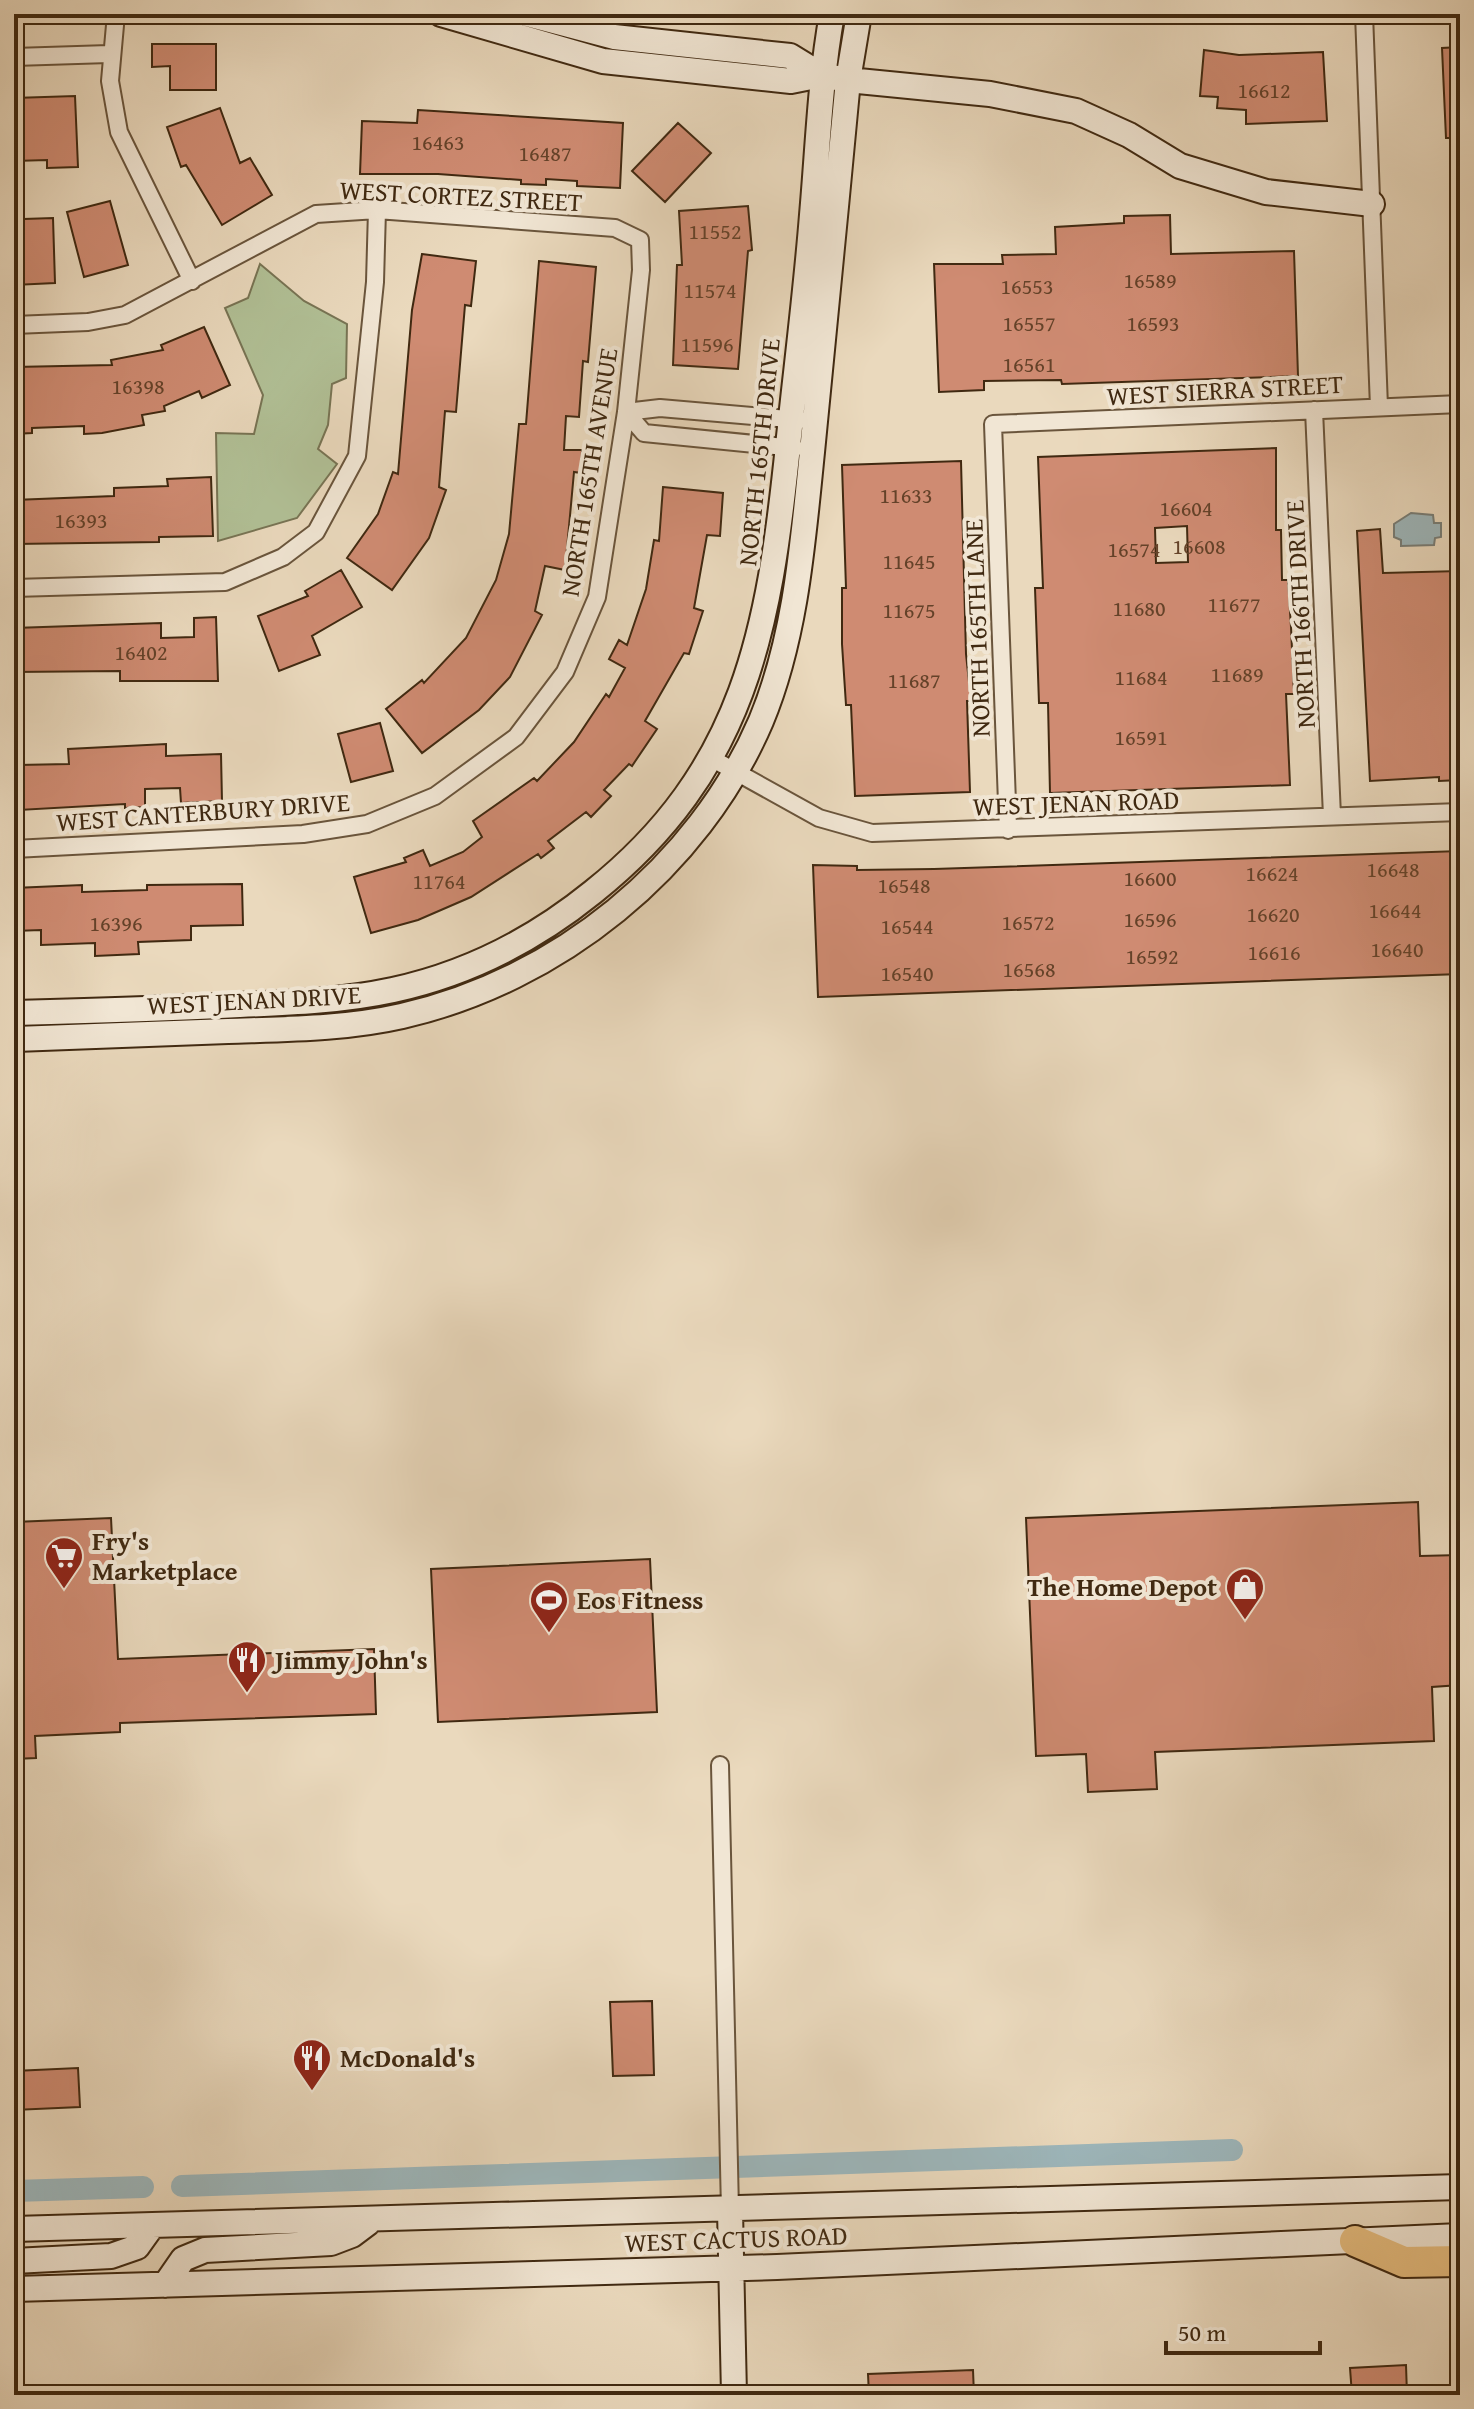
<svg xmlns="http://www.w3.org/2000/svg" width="1474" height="2409" viewBox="0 0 1474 2409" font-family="'Gentium Book Plus',serif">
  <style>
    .green { fill: #b1c096; stroke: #787454; stroke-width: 2 }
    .water { fill: #9db7bc; stroke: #787e78; stroke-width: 2 }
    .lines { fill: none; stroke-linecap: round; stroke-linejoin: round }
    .canal { stroke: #9db7bc; stroke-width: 22 }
    .building { fill: #cf8b72; stroke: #402911; stroke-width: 2; fill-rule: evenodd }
    .street-casing { stroke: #6a553c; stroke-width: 20 }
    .secondary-casing { stroke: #402911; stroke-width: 28 }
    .highway-casing { stroke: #402911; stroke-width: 34 }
    .street { stroke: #f1e6d4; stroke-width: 16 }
    .secondary { stroke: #f1e6d4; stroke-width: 24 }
    .highway { stroke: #e5bc7e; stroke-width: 30 }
    .labels { text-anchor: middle; stroke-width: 8; stroke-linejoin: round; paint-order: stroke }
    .number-label { font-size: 22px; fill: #644229 }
    .street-label { font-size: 26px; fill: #402911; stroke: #f1e6d4 }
    .poi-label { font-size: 26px; font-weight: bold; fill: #402911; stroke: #f1e6d4; text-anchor: start }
  </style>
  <rect width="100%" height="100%" fill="#ead9bd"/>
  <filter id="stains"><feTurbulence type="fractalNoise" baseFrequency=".0025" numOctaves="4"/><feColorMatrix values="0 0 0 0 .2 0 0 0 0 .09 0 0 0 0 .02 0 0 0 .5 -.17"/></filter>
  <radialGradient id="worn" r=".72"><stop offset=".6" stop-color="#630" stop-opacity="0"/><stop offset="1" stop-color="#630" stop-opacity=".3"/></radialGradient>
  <path class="green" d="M260,264l44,37 43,23 -1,54 -14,6 -4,41 -10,24 19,15 -40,54 -79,23 -2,-108 38,1 9,-39 -38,-87 23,-10z"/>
  <path class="water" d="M1411,513l22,2 1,8h7v14l-6,1 -1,7 -33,1v-6l-7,-3v-13z"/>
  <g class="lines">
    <path class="canal" d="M182,2186l1050,-36
      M14,2191l129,-4"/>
  </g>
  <path class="building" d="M152,44h64v46h-46v-24l-18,1z
    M1460,47v91h-14l-4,-90z
    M1204,50l35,5 84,-3 4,69 -81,3v-14l-29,-2 1,-11 -18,-1z
    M75,96l3,71 -31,1v-8l-33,1v-63z
    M220,108l20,55 10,-5 22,37 -50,30 -36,-60 -5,2 -14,-40z
    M418,110l205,13 -3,65 -43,-2v-5l-31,-2v6l-25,-1v-4l-83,-6h-78l2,-53 55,2z
    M678,123l33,30 -46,49 -33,-31z
    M110,201l18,64 -44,12 -17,-65z
    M748,206l4,44 -4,1 -10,118 -65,-4 4,-100h5l-3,-54z
    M1170,215l1,39 123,-3 4,125 -236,8 -1,-4 -77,1v9l-45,2 -5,-128h69l-1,-9 54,-1 -1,-27 69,-4v-7z
    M53,218l2,65 -41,2v-58l10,-1v-7z
    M422,254l54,7 -5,45 -6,-1 -9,107 -11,-1 -6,76 7,3 -17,48 -37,52 -45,-32 31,-44 15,-42 5,2 14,-164z
    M539,261l57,6 -8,95 -5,-1 -4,56 -13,-1 -2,34h18l-1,23 -7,-1 -9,98 -20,-4 -10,45 7,4 -32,62 -31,33 -57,43 -36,-44 36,-29 2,3 42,-45 30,-58 13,-46 10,-110h7z
    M204,327l26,58 -28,13 -3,-7 -35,15 1,5 -23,4 2,10 -42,8 -18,1v-8l-52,2v5l-18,1v-67l98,-2 -1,-5 52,-10 -2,-5z
    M1276,448v82h5l1,50h6l3,47 3,67h-8l4,91 -240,8 -2,-90h-9l-4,-115h8l-5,-131zM1187,526l1,36 -32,1 -1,-35z
    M961,461l5,193 5,47h-4l3,91 -115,4 -4,-91h-5l-4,-61v-56h4l-4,-123z
    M211,477l2,59 -54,1v5l-145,2v-44l100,-4v-8l54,-2 -1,-7z
    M663,487l60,6 -3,43 -13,-1 -13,73 9,3 -14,43 -5,-1 -39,68 12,8 -25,37 -3,-2 -25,26 7,6 -20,21 -5,-5 -38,29 6,7 -13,10 -3,-4 -67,43 -53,23 -47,13 -17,-56 52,-15 -2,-4 19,-8 7,16 33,-14 19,-15 -9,-16 61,-43 3,3 37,-39 32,-48 3,3 16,-29 -16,-9 10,-19 8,5 19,-56 8,-49 5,1z
    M1380,529l3,44 77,-2v209l-21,1v-4l-69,4 -13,-250z
    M341,570l21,37 -50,29 8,19 -41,16 -21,-55 50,-20 -3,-5z
    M216,617l2,64h-98v-10l-106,1v-44l147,-5v15l33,-1v-19z
    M380,723l13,48 -42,11 -13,-48z
    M166,744v12l55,-2 1,47 -41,2 -1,-15 -35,1v18l-20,1v-4l-106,6 -1,-45 51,-1 -1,-15z
    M1460,851v123l-642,23 -5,-132 44,1v4l77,-1z
    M242,884l1,41 -52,1v14l-53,2 1,12 -44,2v-13l-54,2v-15l-27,1v-43l68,-3v7l65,-2v-5z
    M1418,1502l2,54 40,-1v130l-28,2 2,54 -279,11 2,37 -69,3 -2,-38 -50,2 -10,-238z
    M111,1518l7,141 256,-10 2,65 -256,9v9l-85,4 1,22 -22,1v-237z
    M650,1559l7,153 -219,10 -7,-153z
    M652,2001l2,74 -41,1 -3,-74z
    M78,2068l2,39 -66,3v-39z
    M1406,2365l1,30h-55l-2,-27z
    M973,2370l1,25h-105l-1,-21z"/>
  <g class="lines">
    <defs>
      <path id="street" d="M116,14l-6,67 9,51 73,149
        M1364,14l15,393
        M14,57l95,-3
        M14,325l74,-3 37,-7 191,-101 61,-4 238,18 25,12 1,30 -15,142 -29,185 -32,75 -49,65 -81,59 -68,28 -64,10 -289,15
        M1314,410l18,406
        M626,412l18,21 151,15
        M626,412l34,-4 140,12
        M14,588l211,-6 58,-25 33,-25 41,-76 18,-174 2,-72
        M711,758l108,60 53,15 588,-21
        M1008,830l-15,-406 467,-20
        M720,1765l10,445"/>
      <path id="secondary" d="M441,14l162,47 188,20 30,-6
        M527,14l87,23 176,19 31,19 27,5 142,14 86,17 53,24 51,31 86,26 106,12
        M14,1013c75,-2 150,-4 225,-8 51,-2 103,-4 154,-15 74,-16 142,-51 200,-98 153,-122 176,-263 195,-446 8,-77 18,-154 24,-231 6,-68 8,-134 20,-201
        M14,1039c71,-3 142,-5 214,-8 58,-2 117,-2 174,-15 155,-35 296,-148 359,-295 35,-84 42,-180 51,-269 13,-124 24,-248 36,-372l11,-66
        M730,2210l4,185
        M14,2229l1446,-42
        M14,2261l97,-5 26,-9 15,-21
        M165,2285l18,-26 22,-9 126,-7 21,-8 16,-12
        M14,2289l763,-22 683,-31"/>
      <path id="highway" d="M1355,2241l49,21 56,-1"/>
    </defs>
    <use href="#street" class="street-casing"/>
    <use href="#secondary" class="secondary-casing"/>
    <use href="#highway" class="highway-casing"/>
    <use href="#street" class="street"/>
    <use href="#secondary" class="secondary"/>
    <use href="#highway" class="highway"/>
  </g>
  <defs>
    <symbol id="supermarket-pin" viewBox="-11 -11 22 30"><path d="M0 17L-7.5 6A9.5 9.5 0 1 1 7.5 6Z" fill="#8f2418" stroke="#f1e6d4"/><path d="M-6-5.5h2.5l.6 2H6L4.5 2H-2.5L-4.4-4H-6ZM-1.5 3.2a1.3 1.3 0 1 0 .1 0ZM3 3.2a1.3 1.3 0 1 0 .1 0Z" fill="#fff"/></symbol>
    <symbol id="shop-pin" viewBox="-11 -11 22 30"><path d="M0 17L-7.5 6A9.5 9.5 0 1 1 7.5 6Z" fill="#8f2418" stroke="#f1e6d4"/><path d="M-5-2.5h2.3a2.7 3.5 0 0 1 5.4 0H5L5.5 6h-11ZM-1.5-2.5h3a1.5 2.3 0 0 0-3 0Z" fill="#fff"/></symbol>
    <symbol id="stadium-pin" viewBox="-11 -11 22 30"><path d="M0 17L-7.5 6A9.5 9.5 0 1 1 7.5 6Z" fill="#8f2418" stroke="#f1e6d4"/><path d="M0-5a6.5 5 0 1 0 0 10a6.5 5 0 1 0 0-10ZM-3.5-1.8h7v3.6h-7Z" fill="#fff"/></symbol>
    <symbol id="restaurant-pin" viewBox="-11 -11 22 30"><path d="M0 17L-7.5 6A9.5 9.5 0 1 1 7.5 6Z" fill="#8f2418" stroke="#f1e6d4"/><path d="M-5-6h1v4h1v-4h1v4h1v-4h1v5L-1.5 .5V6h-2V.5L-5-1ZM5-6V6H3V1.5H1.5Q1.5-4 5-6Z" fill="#fff"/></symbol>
  </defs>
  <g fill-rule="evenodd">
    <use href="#supermarket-pin" x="42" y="1534" width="44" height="60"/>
    <use href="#shop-pin" x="1223" y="1565" width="44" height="60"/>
    <use href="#stadium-pin" x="527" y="1578" width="44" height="60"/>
    <use href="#restaurant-pin" x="225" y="1638" width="44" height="60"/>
    <use href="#restaurant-pin" x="290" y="2036" width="44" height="60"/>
  </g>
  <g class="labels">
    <g class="number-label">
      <text x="1264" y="98">16612</text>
      <text x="438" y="150">16463</text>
      <text x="545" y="161">16487</text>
      <text x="715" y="239">11552</text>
      <text x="1150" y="288">16589</text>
      <text x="1027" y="294">16553</text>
      <text x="710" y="298">11574</text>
      <text x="1029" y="331">16557</text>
      <text x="1153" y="331">16593</text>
      <text x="707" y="352">11596</text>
      <text x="1029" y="372">16561</text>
      <text x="138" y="394">16398</text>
      <text x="906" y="503">11633</text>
      <text x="1186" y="516">16604</text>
      <text x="81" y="528">16393</text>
      <text x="1199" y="554">16608</text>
      <text x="1134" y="557">16574</text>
      <text x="909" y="569">11645</text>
      <text x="1234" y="612">11677</text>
      <text x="1139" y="616">11680</text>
      <text x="909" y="618">11675</text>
      <text x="141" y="660">16402</text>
      <text x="1237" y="682">11689</text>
      <text x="1141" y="685">11684</text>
      <text x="914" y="688">11687</text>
      <text x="1141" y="745">16591</text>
      <text x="1393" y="877">16648</text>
      <text x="1272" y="881">16624</text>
      <text x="1150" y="886">16600</text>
      <text x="439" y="889">11764</text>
      <text x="904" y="893">16548</text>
      <text x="1395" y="918">16644</text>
      <text x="1273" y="922">16620</text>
      <text x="1150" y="927">16596</text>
      <text x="1028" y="930">16572</text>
      <text x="116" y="931">16396</text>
      <text x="907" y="934">16544</text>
      <text x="1397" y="957">16640</text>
      <text x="1274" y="960">16616</text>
      <text x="1152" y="964">16592</text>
      <text x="1029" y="977">16568</text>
      <text x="907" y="981">16540</text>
    </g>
    <g class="street-label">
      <text transform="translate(461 196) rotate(3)" y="9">WEST CORTEZ STREET</text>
      <text transform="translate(1225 390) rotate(-3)" y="9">WEST SIERRA STREET</text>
      <text transform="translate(759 452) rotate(-84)" y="9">NORTH 165TH DRIVE</text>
      <text transform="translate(589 472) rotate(-81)" y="9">NORTH 165TH AVENUE</text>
      <text transform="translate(1300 614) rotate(-93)" y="9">NORTH 166TH DRIVE</text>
      <text transform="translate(977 628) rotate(-92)" y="9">NORTH 165TH LANE</text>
      <text transform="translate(1076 803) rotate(-2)" y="9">WEST JENAN ROAD</text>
      <text transform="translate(203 812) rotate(-4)" y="9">WEST CANTERBURY DRIVE</text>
      <text transform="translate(254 1000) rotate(-3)" y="9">WEST JENAN DRIVE</text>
      <text transform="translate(736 2239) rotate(-2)" y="9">WEST CACTUS ROAD</text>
    </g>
    <g class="poi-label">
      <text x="92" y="1550">Fry's<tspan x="92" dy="30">Marketplace</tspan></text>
      <text x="1217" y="1596" text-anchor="end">The Home Depot</text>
      <text x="577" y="1609">Eos Fitness</text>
      <text x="275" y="1669">Jimmy John's</text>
      <text x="340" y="2067">McDonald's</text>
    </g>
  </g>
  <rect width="1474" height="2409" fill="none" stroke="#ead9bd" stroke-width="48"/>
  <rect x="16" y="16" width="1442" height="2377" fill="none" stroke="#402911" stroke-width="4"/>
  <rect x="24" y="24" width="1426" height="2361" fill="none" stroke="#402911" stroke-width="2"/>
  <path d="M1166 2341v12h154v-12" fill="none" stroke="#402911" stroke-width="4"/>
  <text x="1178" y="2341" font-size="24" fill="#402911" stroke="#f1e6d4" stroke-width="6" paint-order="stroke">50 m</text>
  <rect width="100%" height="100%" filter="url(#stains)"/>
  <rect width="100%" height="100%" fill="url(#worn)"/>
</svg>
